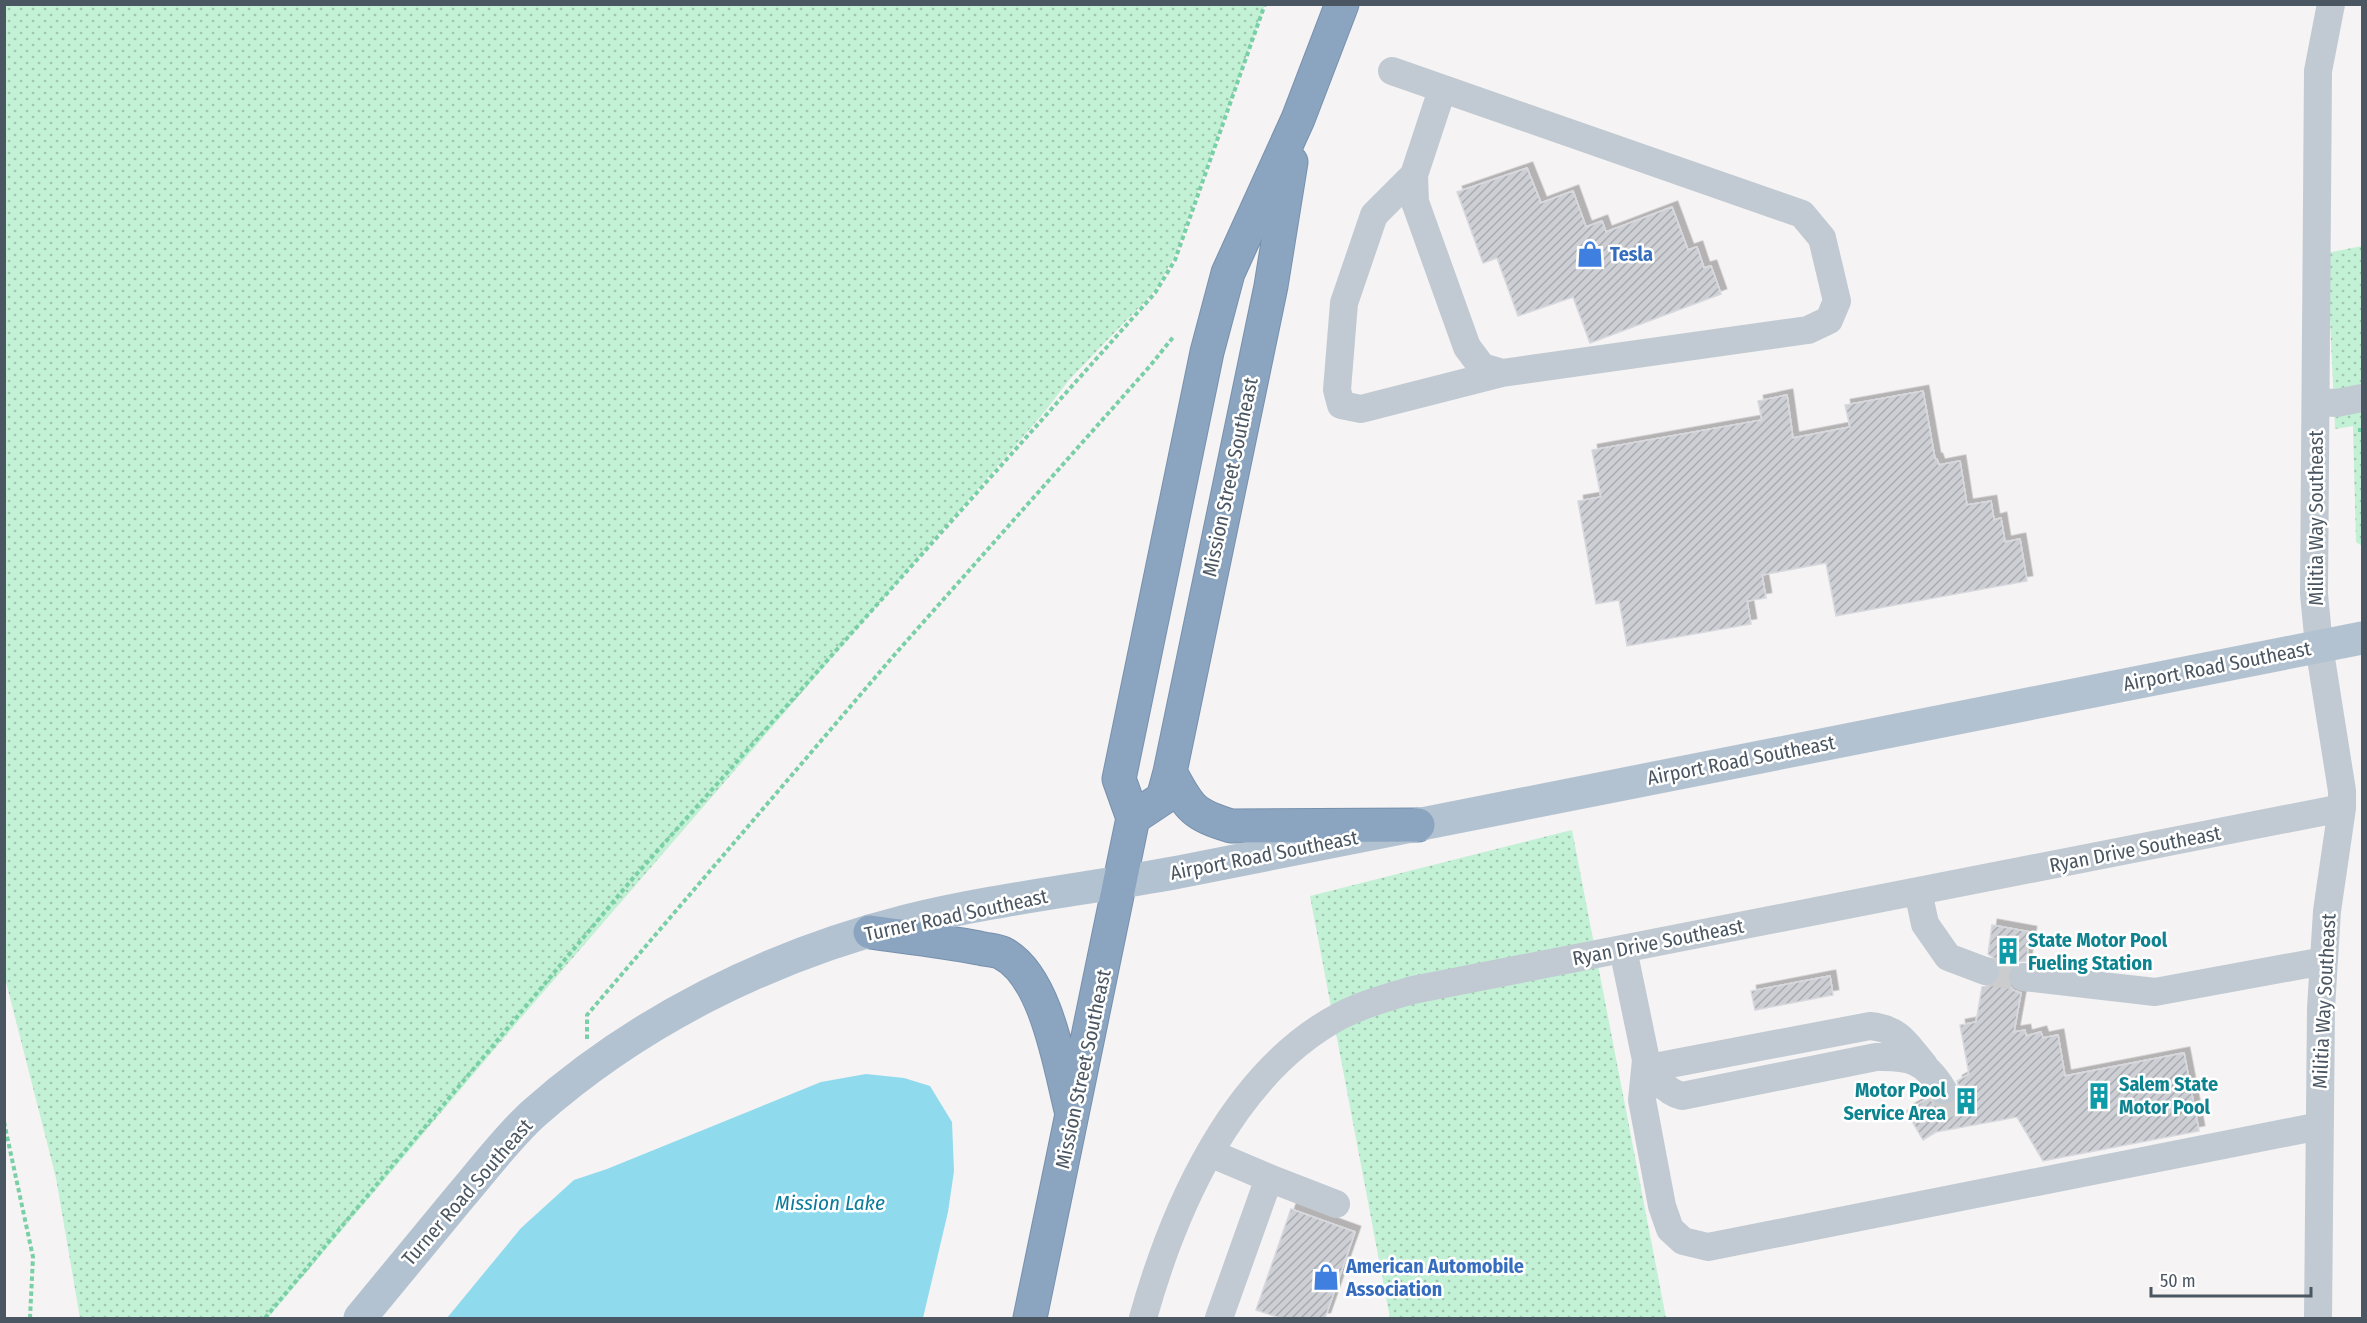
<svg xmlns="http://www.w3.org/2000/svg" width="2367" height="1323" viewBox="0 0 2367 1323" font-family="'Fira Sans Condensed',sans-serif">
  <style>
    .grass { fill: url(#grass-dots) }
    .water { fill: #90daee }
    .building { fill: url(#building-hatch); stroke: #d7d9de; stroke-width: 1.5; filter: url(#shadow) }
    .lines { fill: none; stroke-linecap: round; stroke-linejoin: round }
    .minor-tunnel { stroke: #caccce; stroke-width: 28; stroke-dasharray: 28 14; stroke-linecap: butt }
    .highway-casing { stroke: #7690ad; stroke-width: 35 }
    .path { stroke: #7ad0a6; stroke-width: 4; stroke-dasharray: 4.5 3; stroke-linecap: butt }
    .minor { stroke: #c1cad2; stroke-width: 28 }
    .major { stroke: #b3c2d1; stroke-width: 33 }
    .highway { stroke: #8ba5c1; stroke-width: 33 }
    .labels { text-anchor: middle; stroke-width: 5; stroke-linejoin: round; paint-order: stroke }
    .shop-label { font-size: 20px; font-weight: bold; fill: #366cbe; stroke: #fff; text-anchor: start }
    .street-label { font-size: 20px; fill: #4a5661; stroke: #fff }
    .culture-label { font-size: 20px; font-weight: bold; fill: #0d838f; stroke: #fff; text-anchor: start }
    .water-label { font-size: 21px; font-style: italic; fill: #0c7c9b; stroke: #fff }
  </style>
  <defs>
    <pattern id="grass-dots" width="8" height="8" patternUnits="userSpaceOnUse" patternTransform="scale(1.5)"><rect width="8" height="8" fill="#c3f1d5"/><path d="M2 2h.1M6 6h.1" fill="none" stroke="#a0c6b0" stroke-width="1.8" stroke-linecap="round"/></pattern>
    <pattern id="building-hatch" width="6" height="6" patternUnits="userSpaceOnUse" patternTransform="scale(1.5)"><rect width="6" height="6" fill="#cdcfd5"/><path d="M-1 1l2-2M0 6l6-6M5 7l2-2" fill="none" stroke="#a8abb0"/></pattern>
    <filter id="shadow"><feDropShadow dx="5.5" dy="-5.5" stdDeviation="0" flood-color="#0004"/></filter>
  </defs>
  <rect width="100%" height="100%" fill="#f5f3f3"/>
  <path class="grass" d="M4,5h1261l-89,248 -18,33 -14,16 -75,78 -23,30 -532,616 -246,292h-188l-24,-140 -52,-204z
    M2362,246v300l-6,-4 -3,-116 -18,3 -8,-176z
    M1572,830l94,488h-276l-80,-422z"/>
  <path class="water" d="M866,1074l38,4 26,8 22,36 2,49 -6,41 -25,106h-476l74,-90 53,-48 33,-11 214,-87z"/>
  <path class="building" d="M1527,168l14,35 32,-12 13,36 16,-6 4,11 66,-25 16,43 9,-3 7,21 7,-2 10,28 -131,49 -17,-46 -55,19 -21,-58 -14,5 -26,-71z
    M1923,391l12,68h2l2,6 21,-4 7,44 24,-4 3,19 7,-2 4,24 15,-3 7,42 -191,35 -10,-53 -64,12 4,23 -19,3 4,23 -124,22 -8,-46 -23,4 -18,-103 23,-4 -9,-47 170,-30 -4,-19 29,-6 6,43 57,-11 -5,-22z
    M1992,925l39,7 -5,29 -10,1 -6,5 -3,8 1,9 5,6 8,3 -7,39 11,-2 1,6 15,-4 2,6 15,-3 7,41 119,-23 15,78 -156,30 -26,-44 -81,15 -13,8 -17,-29 23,-13 7,7 7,1 9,-2 6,-7 1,-9 -2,-7 12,-7 -9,-49 16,-3 6,-35 13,-3 6,-8v-8l-3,-7 -10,-7z
    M1830,976l3,19 -78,15 -4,-19z
    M1291,1209l64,23 -30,86h-45l-24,-8z"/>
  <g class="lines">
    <path class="minor-tunnel" d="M1985,971l38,6
      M1943,1090l19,37"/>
    <defs>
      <path id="highway" d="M1170,772c19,35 21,42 61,54l187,-1
        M1133,818l30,-20 7,-26 101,-486 20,-124
        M870,932c36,5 73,9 109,16 7,2 17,2 23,5 44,22 58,113 69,157
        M1030,1318l103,-500 -14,-39 88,-427 21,-79 70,-154 44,-115"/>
    </defs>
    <use href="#highway" class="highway-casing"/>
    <path class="path" d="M2358,430h4
      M587,1039v-24l309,-362 254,-287 24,-30
      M4,1122l29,135 -3,61
      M265,1318l369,-441 521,-584 20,-33 90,-256"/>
    <path class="minor" d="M1392,71l410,143 20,24 15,63 -8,19 -21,10 -306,43 -20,-6 -15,-20 -52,-145 -1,-27 28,-85
      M1414,175l-40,40 -30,88 -7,87 4,15 20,4 141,-36
      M2316,402l21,1 25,-5
      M1918,891l7,33 23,33 37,14
      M1623,949l23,111c6,16 20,32 36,36l194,-39c34,-1 49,3 67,33
      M2023,977l132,15 169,-31
      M1646,1060l-4,40 20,106 8,23 13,12 25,6 612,-121
      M1649,1068l221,-42c30,3 36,18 54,39
      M1210,1153l59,25 -50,140
      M1269,1178l67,26
      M1143,1318c31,-111 90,-245 197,-302 23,-12 49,-19 73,-26l929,-182
      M2318,1318l3,-310 6,-97 15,-103v-17l-23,-145 -5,-52 4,-523 13,-67"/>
    <path class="major" d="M360,1318c33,-40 66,-80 99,-120 24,-28 47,-59 74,-84 106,-94 236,-158 373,-193 89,-22 182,-32 273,-49l1183,-234"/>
    <use href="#highway" class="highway"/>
  </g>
  <defs>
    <symbol id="shop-bare" viewBox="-9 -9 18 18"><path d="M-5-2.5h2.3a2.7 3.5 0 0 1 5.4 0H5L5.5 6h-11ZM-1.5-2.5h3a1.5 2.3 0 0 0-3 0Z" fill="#3f7fe0" stroke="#fff" stroke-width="2.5" paint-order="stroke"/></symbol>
    <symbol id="building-bare" viewBox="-9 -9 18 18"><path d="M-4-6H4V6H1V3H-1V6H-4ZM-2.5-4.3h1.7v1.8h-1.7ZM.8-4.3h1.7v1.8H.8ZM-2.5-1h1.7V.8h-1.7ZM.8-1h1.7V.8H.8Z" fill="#0f9aa8" stroke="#fff" stroke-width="2.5" paint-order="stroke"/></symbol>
  </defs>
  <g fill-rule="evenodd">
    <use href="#shop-bare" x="1571" y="235" width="38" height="38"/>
    <use href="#building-bare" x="1989" y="932" width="38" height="38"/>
    <use href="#building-bare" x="2080" y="1077" width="38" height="38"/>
    <use href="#building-bare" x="1947" y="1082" width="38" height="38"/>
    <use href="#shop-bare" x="1307" y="1258" width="38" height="38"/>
  </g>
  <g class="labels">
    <g class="shop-label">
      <text x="1610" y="261">Tesla</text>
      <text x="1346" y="1273">American Automobile<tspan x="1346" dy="23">Association</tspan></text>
    </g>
    <g class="street-label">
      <text transform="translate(1230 477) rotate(-78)" y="7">Mission Street Southeast</text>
      <text transform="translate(2316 518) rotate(-90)" y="7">Militia Way Southeast</text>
      <text transform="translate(2217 666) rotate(-11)" y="7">Airport Road Southeast</text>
      <text transform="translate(1741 760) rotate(-11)" y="7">Airport Road Southeast</text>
      <text transform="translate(2135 849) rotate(-11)" y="7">Ryan Drive Southeast</text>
      <text transform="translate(1264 855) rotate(-11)" y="7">Airport Road Southeast</text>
      <text transform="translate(956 915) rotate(-12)" y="7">Turner Road Southeast</text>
      <text transform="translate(1658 942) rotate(-11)" y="7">Ryan Drive Southeast</text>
      <text transform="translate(2324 1001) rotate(-87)" y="7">Militia Way Southeast</text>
      <text transform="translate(1083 1069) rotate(-78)" y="7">Mission Street Southeast</text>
      <text transform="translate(467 1192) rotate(-49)" y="7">Turner Road Southeast</text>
    </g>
    <g class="culture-label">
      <text x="2028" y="947">State Motor Pool<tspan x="2028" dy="23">Fueling Station</tspan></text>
      <text x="2119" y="1091">Salem State<tspan x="2119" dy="23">Motor Pool</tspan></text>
      <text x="1946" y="1097" text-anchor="end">Motor Pool<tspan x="1946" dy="23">Service Area</tspan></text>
    </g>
    <g class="water-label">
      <text x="830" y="1210">Mission Lake</text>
    </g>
  </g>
  <rect width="2367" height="1323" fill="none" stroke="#4a5661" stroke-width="12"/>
  <path d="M2151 1287v9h160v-9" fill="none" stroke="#4a5661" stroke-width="3"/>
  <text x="2160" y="1287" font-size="18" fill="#4a5661" stroke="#ffffff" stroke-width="4.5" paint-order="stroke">50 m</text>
</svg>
